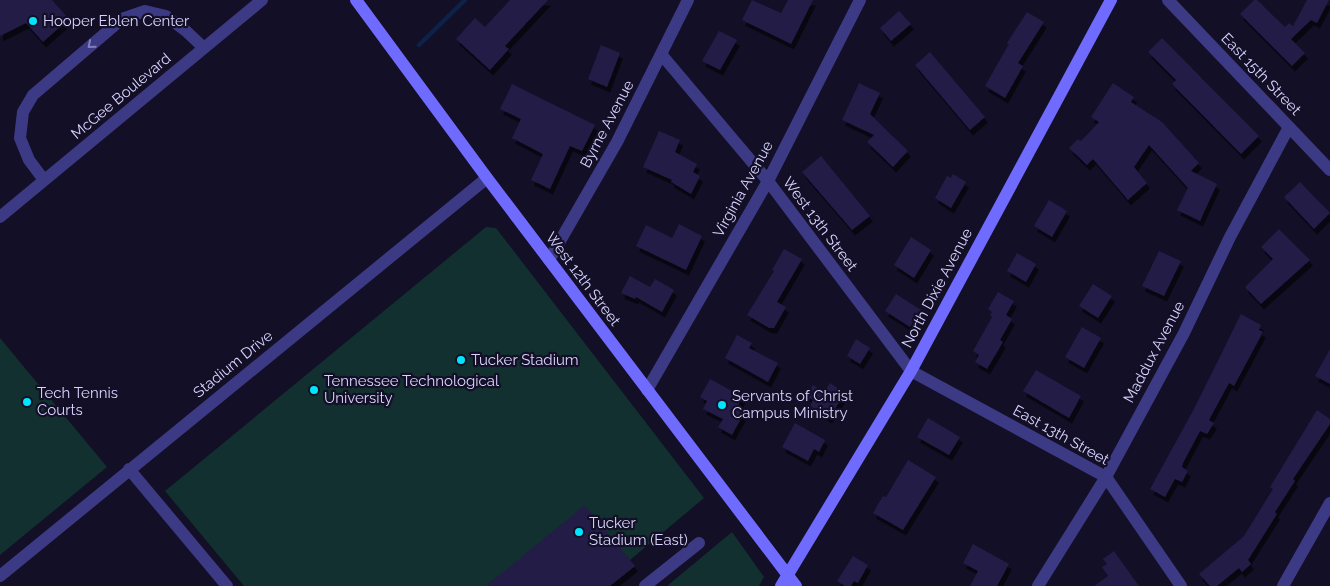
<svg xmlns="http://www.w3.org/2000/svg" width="1330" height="586" viewBox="0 0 1330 586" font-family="Raleway,sans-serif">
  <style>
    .green { fill: #12302f }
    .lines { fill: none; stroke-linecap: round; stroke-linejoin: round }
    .stream { stroke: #0c2248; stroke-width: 4.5 }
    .building { fill: #241b47; filter: url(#shadow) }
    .street { stroke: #3d3a85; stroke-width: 12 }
    .secondary { stroke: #6f6bff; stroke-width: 12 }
    .oneway { stroke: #837fbc }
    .poi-dot { fill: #00e5ff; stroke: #130f26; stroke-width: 2 }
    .labels { text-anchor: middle; stroke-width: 4.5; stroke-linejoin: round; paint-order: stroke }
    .poi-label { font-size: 15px; fill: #d9d4ff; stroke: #130f26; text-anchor: start }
    .street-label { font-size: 15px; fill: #d9d4ff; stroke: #130f26 }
  </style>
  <defs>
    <filter id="shadow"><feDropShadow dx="3" dy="5.5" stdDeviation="0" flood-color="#0009"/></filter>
  </defs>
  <rect width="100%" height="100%" fill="#130f26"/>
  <path class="green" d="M486,227l10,1 208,270 -105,88h-355l-79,-95z
    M0,338l107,129 -107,88z
    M732,532l32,45 -5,9h-92z"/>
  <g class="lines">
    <path class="stream" d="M419,45l46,-45"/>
  </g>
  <path class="building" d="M0,0h52l17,19 -26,23 -17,-19 -26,13z
    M510,0h38l-43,46 4,3 -19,21 -34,-31 19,-21 10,9z
    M752,0l29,13 7,-13h25l-22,44 -49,-24z
    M1254,0h3l28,27 4,-4 4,3 14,-26h22l-12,23 -6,-3 -20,19 14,14 -13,13 -52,-52z
    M899,11l12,13 -20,17 -11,-13z
    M1027,12l17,10 -26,41 5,3 -18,32 -20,-12 24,-42 -2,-1z
    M719,31l18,9 -17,30 -18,-9z
    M1162,38l97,98 -18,18 -69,-70 4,-4 -28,-28z
    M601,45l19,8 -13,34 -19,-8z
    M930,52l55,65 -15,13 -55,-65z
    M859,83l21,10 -10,21 38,37 -15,16 -26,-25 7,-7 -32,-15z
    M1113,83l21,14 -3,5 31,20 37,41 -8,8 26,13 -17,37 -23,-11 11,-22 -39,-43 -15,22 13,16 -19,17 -35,-41 -6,6 -18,-17 9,-9 3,2 18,-19 -8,-5z
    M512,84l83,41 -13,26 -12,-5 -20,43 -19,-9 12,-26 -31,-16 9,-19 -21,-10z
    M659,131l21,9 -5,12 22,12 -4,8 7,4 -9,18 -20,-12 1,-2 -29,-13z
    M821,156l49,60 -18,14 -50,-58z
    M953,174l13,8 -15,26 -16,-10 12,-22 4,2z
    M1300,182l30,31 -16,16 -30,-32z
    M1049,200l18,11 -15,26 -18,-11z
    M679,224l23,12 -16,34 -50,-24 10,-21 26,13z
    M1279,229l31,31 -49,44 -16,-17 28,-28 -12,-12z
    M911,237l20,13 -17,28 -20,-13z
    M784,249l18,10 -25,43 9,5 -12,21h-5l-22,-13 27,-44 -2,-1z
    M1159,251l22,10 -17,35 -22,-10z
    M1017,253l19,11 -10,18 -19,-11z
    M630,276l20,11 5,-8 19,11 -12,22 -26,-15 -1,2 -14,-6z
    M1093,284l19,12 -14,22 -19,-12z
    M998,292l16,9 -8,14 6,4 -12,21 3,2 -16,27 -12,-7 4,-7 -6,-4 19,-34 -2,-2 2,-3 -4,-3z
    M896,294l25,16 -11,17 -25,-16z
    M1241,314l20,11 -2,5 4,2 -29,54 -5,-3 -20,37 5,3 -7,11 -7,-3 -17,32 -1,4 6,4 -6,11 -7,-3 -10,18 -15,-8 45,-82z
    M1082,327l19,11 -17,30 -19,-11z
    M737,335l15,8 -3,5 29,15 -10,19 -43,-24z
    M856,339l14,9 -10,16 -13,-8z
    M1330,349v35l-15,-8z
    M1036,370l45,26 -12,22 -46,-27z
    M710,379l33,18 -7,12 8,4 -12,22 -14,-8 5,-8 -20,-10 4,-8 -7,-4z
    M830,383l15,10 -16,25 -19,-12 3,-6 -7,-4 7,-11 11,7z
    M1317,410l13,9v5l-37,55 2,2 -20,31 2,2 -29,46 3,4 -9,8 -3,-4 -22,18h-7l-11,-12 45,-38 29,-47 -3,-2z
    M928,418l32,19 -11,18 -32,-18z
    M795,423l30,17 -6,12 -5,-3 -6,12 -26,-14z
    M908,460l28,17 -33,53 -30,-17 10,-17 3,1z
    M585,505l50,61 -25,20h-124z
    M973,544l36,20 -12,22h-27l8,-15 -15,-8z
    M1114,551l25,35h-45l14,-10 -6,-9 5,-3 -4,-5z
    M853,556l15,9 -10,18 -4,-2 -3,5h-6l-8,-5z"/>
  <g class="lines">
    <path class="street" d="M1168,0l162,170
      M661,54l107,127 143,190 195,106 75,109
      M44,180l-15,-20 -9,-22 3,-26 10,-17 89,-76 23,-8 21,5 20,15 18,17
      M0,217l262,-217
      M549,260l68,-118 71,-142
      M647,390l121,-209 92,-181
      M129,469l98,117
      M0,576l487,-398
      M645,586l54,-43
      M1038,586l68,-109 78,-144 46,-96 59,-110
      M1283,586l47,-83"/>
    <path class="secondary" d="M356,0l131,178 309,408
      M781,586l130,-215 200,-371"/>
  </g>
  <defs><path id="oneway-chevron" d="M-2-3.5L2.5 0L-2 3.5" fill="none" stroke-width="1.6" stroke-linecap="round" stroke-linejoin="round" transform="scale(1.25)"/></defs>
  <use class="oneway" href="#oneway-chevron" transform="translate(91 45) rotate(140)"/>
  <g class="poi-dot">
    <circle cx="33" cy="21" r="5"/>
    <circle cx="461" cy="360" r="5"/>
    <circle cx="314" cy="390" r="5"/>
    <circle cx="27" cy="402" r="5"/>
    <circle cx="722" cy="405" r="5"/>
    <circle cx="579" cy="532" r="5"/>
  </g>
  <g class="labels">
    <g class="poi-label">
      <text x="43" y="26">Hooper Eblen Center</text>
      <text x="471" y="365">Tucker Stadium</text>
      <text x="324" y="386">Tennessee Technological<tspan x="324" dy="17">University</tspan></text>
      <text x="37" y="398">Tech Tennis<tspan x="37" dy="17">Courts</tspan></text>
      <text x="732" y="401">Servants of Christ<tspan x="732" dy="17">Campus Ministry</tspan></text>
      <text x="589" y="528">Tucker<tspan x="589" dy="17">Stadium (East)</tspan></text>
    </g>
    <g class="street-label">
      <text transform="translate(1261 74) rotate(46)" y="5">East 15th Street</text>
      <text transform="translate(121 96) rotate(-40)" y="5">McGee Boulevard</text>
      <text transform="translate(607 124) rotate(-62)" y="5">Byrne Avenue</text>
      <text transform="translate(743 189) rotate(-61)" y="5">Virginia Avenue</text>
      <text transform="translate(820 224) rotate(53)" y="5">West 13th Street</text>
      <text transform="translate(583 279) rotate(53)" y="5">West 12th Street</text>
      <text transform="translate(937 288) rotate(-62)" y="5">North Dixie Avenue</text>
      <text transform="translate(1154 352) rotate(-62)" y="5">Maddux Avenue</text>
      <text transform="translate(233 364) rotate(-39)" y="5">Stadium Drive</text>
      <text transform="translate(1061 435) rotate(29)" y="5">East 13th Street</text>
    </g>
  </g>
</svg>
